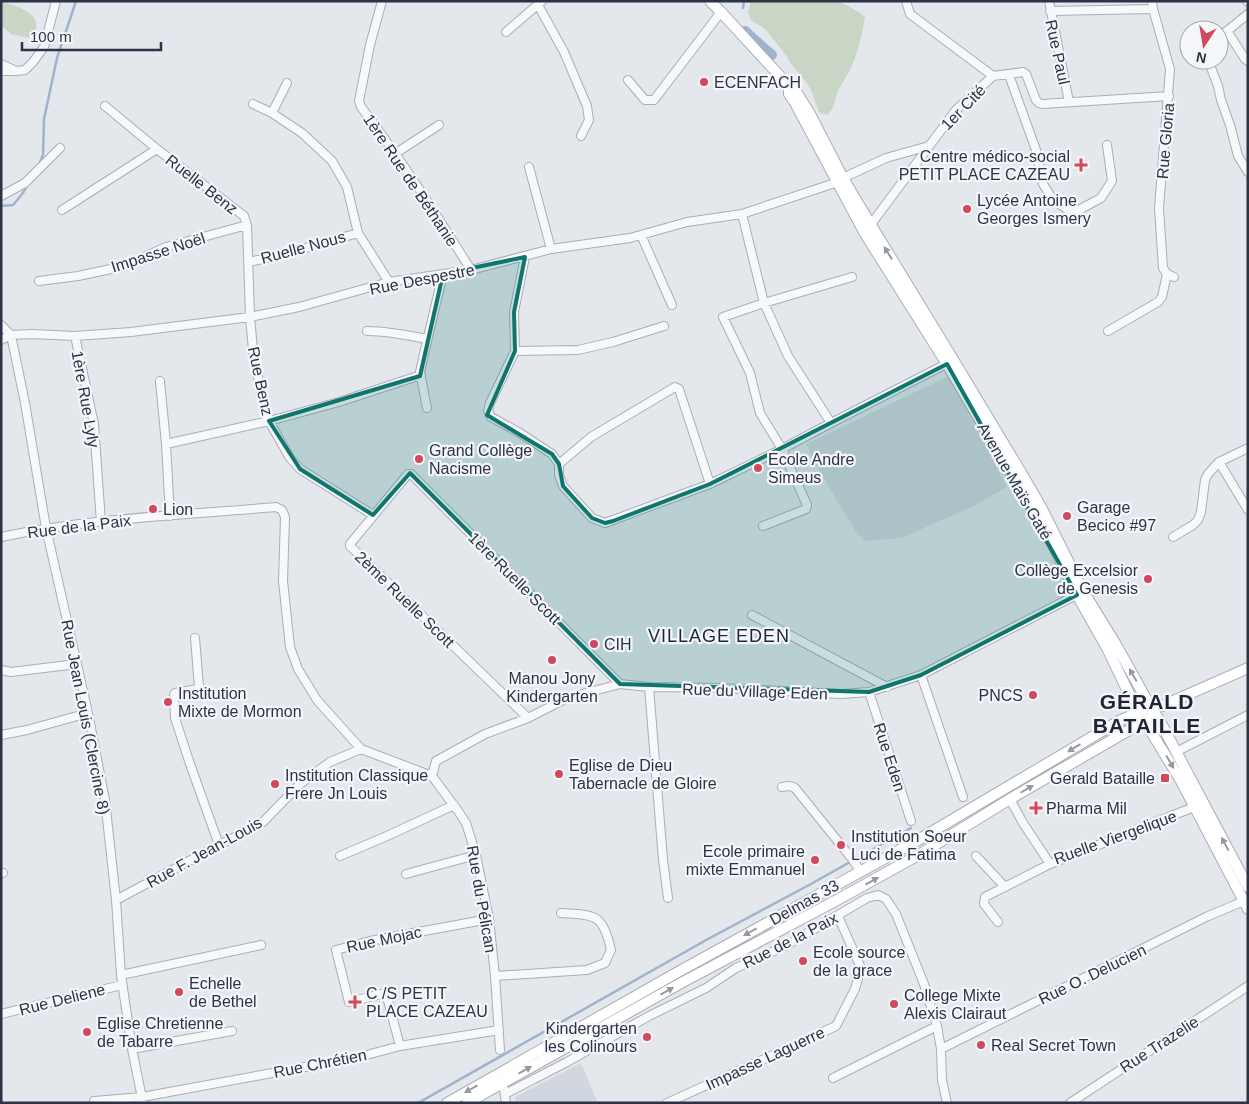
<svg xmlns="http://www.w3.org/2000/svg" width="1249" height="1104" viewBox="0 0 1249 1104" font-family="Arial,sans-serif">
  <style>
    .built { fill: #d2d6de }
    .green { fill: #c9d6c5 }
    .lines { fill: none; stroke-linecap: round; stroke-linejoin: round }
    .stream { stroke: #9fb4cc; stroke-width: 2.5 }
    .canal { stroke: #9fb4cc; stroke-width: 10 }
    .street-casing { stroke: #a9aeb7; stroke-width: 10 }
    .secondary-casing { stroke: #a9aeb7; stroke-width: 12 }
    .street { stroke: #f7f8fa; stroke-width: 8 }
    .secondary { stroke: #fff; stroke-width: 10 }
    .oneway { fill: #959aa2 }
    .marked { fill: #0f766e; fill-opacity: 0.2; stroke: #0f766e; stroke-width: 4; stroke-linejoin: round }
    .poi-dot { fill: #d1495b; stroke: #f4f6f9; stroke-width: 2 }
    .labels { text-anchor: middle; stroke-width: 4.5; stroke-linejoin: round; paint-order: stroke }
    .street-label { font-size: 16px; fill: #2b3445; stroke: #f4f6f9 }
    .poi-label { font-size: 16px; fill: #2b3445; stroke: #f4f6f9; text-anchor: start }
    .neighbourhood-label { font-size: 18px; letter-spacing: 1px; fill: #1d2536; stroke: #f4f6f9 }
    .district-label { font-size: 21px; font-weight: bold; letter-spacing: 1px; fill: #1d2536; stroke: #f4f6f9 }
  </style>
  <rect width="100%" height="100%" fill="#e4e7ec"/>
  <path class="built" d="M949,376l58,111 -35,20 -71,31 -36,3 -8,-8 -20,-32 -16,-28 -15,-29z
    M581,1063l17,40h-82l-1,-6z"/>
  <path class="green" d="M1,1c10,4 26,7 33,17 3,4 2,10 2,15l-7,5 -18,-4 -10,-9z
    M751,1h87l21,11 6,5c-3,18 -7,36 -15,53 -4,7 -8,13 -12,21 -4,10 -2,15 -11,24l-8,-3 -8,-22 -5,-8 -16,-19 -4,-8 -21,-26 -14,-9 -3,-8z"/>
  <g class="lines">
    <path class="stream" d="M743,8l1,-7
      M38,167l5,-12 1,-36 13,-61 19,-57
      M1,206l12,-1 10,-12 5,-9
      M418,1103l290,-164 101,-54 102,-57"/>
    <path class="canal" d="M745,31l27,24"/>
    <defs>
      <path id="street" d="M382,1l-12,44 -11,56 2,6c40,52 75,107 110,163
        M1049,1l20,101
        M1152,1l1,8 17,60 -11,139 4,60 4,6 7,3
        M1247,1l1,1
        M538,5l26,47 23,54 2,14 -8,16
        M1050,11l103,-2
        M1227,31l18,28 3,2
        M506,32l36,-31
        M1219,35l8,-4 21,-17
        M1208,60l10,26 3,14 9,25 8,31 10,16
        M1,64l13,6
        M1,71h15l9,-1 8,-8 11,-15 12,-46
        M1009,75l27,75 7,34 10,16 20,13 28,-15 11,-17 -5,-36
        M993,76l30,-4 3,2 10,26 3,3 3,1 127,-8
        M628,80l17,20h9l67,-88
        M253,104l19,9 30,20 30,28 15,26 11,46 31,49
        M105,106l52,43 87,67 3,9 3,92 4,44 15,60 21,37 10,11 73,46
        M272,113l15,-30
        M396,153l43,-28
        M529,167l22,82
        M1,196l24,-13 35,-35
        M62,210l95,-61
        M742,214l22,89 24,53 43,67
        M869,227l87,-117 37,-34 -83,-62 -4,-13
        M641,235l31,70
        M525,257l-11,55 1,39 -25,52 -2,8 3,6 29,16 32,21 7,10v11l4,11 29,32 13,5 105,-39 72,-35 49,-26 119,-61
        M249,262l36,-8 73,-21
        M39,281l39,-5 47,-10 41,-19 81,-22
        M1,325l10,10 14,68 21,125 42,185 17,87 11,100 5,75 11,74 11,54
        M367,331c21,0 40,4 60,8
        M1108,331l50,-29 4,-5 5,-23
        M75,336l19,88 7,98
        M1,340l10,-5 21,-1 43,2 56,-4 119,-15 49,-10 90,-25 82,-12 80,-21 79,-11 57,-16 55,-8 96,-32 5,-4 43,-20 43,-12
        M515,351l63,-1 35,-8 51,-16
        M160,381l6,63 4,72
        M427,408l-7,-36 3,-14 20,-84
        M166,444l103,-23 70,-19 82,-27
        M1219,462l29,48
        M559,464l32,-27 84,-50 4,2 31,95
        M763,526l43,-17 1,-4 -25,-56 -22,-36 -10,-40 -27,-56 41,-14 88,-26
        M1,537c90,-19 183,-22 275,-30l6,3 3,7 -2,64 7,66 8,22 19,31 44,49 71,27 26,35 8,12 10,32 13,64 6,57 5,74
        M1173,537l20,-12 5,-5 3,-8 4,-32 3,-6 11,-12 29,-14
        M752,615l135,72
        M195,638l4,49 -1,2 -23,4 -1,2 1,23 14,43 30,84
        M1,670l10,2 66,-8
        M921,675l42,122
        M649,687l14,173 5,38
        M869,692l42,129
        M528,718l-178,-172v-2l58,-70h3l209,210
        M1,735l26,-5 61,-17
        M1176,752l72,-37
        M432,776l4,-15 49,-27 43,-16 39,-20 53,-14 29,3 72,1 120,6 28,-2 52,-17 159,-82
        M782,787c5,-1 9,-2 13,1l58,72 7,11
        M1010,799l13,24 27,41 144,-57
        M340,856l47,-20 67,-31
        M976,856l29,31
        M1,873h2
        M406,874l70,-19
        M116,900l103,-55 32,-16 12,-7 37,-38 30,-22 31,-13
        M998,922l-14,-18 1,-7 65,-33
        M121,975l140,-30
        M495,976l92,-6 18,-7 6,-13c-2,-9 -6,-24 -13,-30 -8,-7 -27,-6 -37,-7
        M1,1014l121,-29
        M400,1046l-14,-53 -37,9 -13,-52 34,-9 119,-22
        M132,1049l100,-18
        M941,1049l265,-132 38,-16
        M833,1078l104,-52
        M504,1089l2,14
        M505,1094l62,-32 82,-46 57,-28 30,-20 51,-23 80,-47 11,-3 8,4 10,15 28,70 13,42 4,23 1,31 5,23
        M94,1103v-2l48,-4 217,-40 41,-11 99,-16
        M667,1103l104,-47 65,-30 19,-37 6,-21 -23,-52
        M1070,1103l178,-117"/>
      <path id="secondary" d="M710,1l11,11 68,74
        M1248,887l-86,-162 -17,-28 -30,-54 -32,-52 -42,-84 -18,-31 -69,-115 -83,-136 -28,-47 -33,-64 -15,-24 -6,-4v8l5,7 70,131 83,132 107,183 23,48 30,53 26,54 48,79 67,128
        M447,1103l55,-31 176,-100 240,-132 201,-119 31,-14 12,-1 86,-38
        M467,1103l214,-120 156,-83 85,-47 88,-54 140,-81"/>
    </defs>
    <use href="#street" class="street-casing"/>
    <use href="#secondary" class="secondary-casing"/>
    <use href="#street" class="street"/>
    <use href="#secondary" class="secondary"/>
  </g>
  <defs><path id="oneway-solid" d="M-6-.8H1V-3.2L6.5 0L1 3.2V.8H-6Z" transform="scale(1.25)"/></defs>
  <g class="oneway">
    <use href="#oneway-solid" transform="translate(888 253) rotate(-122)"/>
    <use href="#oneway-solid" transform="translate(1133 675) rotate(-120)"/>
    <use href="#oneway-solid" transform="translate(1074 748) rotate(149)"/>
    <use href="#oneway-solid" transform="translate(1170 762) rotate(59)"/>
    <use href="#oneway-solid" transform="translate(1027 789) rotate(-30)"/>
    <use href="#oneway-solid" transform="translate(1225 844) rotate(-118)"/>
    <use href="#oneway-solid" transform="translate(872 881) rotate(-29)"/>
    <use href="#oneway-solid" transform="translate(750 932) rotate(151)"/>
    <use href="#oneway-solid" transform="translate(667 991) rotate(-29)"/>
    <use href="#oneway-solid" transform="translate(525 1070) rotate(-29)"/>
    <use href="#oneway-solid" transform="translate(471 1089) rotate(151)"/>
  </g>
  <path class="marked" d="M525,257l-11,55 1,39 -28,64 65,39 7,10 4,22 29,32 13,5 8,-2 97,-37 237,-120 130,231 -156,80 -52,17 -249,-8 -210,-211 -37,42 -73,-46 -31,-48 151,-45 23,-102z"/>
  <g class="poi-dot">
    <circle cx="704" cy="82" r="5"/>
    <path d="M1078.5 157.5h5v5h5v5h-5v5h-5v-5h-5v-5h5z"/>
    <circle cx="967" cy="209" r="5"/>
    <circle cx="419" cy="459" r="5"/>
    <circle cx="758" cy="468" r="5"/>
    <circle cx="153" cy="509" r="5"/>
    <circle cx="1067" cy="516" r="5"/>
    <circle cx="1148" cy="579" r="5"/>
    <circle cx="594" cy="644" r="5"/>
    <circle cx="552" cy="660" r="5"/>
    <circle cx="1033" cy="695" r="5"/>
    <circle cx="168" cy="702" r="5"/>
    <circle cx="559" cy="774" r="5"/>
    <rect x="1160" y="773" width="10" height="10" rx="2.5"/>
    <circle cx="275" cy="784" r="5"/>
    <path d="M1033.5 800.5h5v5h5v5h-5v5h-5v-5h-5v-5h5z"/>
    <circle cx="841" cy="845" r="5"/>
    <circle cx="815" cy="860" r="5"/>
    <circle cx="803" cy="961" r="5"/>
    <circle cx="179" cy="992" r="5"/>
    <path d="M352.5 994.5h5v5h5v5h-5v5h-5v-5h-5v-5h5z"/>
    <circle cx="894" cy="1004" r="5"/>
    <circle cx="87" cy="1032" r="5"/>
    <circle cx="647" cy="1037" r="5"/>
    <circle cx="981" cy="1045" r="5"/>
  </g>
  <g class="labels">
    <g class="street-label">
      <text transform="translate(1058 52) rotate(78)" y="6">Rue Paul</text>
      <text transform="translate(963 107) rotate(-46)" y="6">1er Cité</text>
      <text transform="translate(1165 141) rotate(-85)" y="6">Rue Gloria</text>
      <text transform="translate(411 180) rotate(56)" y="6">1ère Rue de Béthanie</text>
      <text transform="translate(202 184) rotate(38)" y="6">Ruelle Benz</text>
      <text transform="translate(303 247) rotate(-15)" y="6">Ruelle Nous</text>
      <text transform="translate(158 252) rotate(-18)" y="6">Impasse Noël</text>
      <text transform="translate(422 279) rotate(-11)" y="6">Rue Despestre</text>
      <text transform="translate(261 381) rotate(78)" y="6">Rue Benz</text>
      <text transform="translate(86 399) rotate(80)" y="6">1ère Rue Lyly</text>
      <text transform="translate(1015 481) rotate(60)" y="6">Avenue Maïs Gaté</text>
      <text transform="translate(79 526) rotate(-7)" y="6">Rue de la Paix</text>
      <text transform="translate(515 578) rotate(45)" y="6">1ère Ruelle Scott</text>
      <text transform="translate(405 599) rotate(44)" y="6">2ème Ruelle Scott</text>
      <text transform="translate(755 691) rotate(2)" y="6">Rue du Village Eden</text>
      <text transform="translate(86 717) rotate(79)" y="6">Rue Jean Louis (Clercine 8)</text>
      <text transform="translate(890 757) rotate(72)" y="6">Rue Eden</text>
      <text transform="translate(1115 837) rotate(-20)" y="6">Ruelle Viergelique</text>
      <text transform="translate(204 852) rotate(-29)" y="6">Rue F. Jean-Louis</text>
      <text transform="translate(482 899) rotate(80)" y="6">Rue du Pélican</text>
      <text transform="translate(804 902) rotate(-29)" y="6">Delmas 33</text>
      <text transform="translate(384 939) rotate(-12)" y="6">Rue Mojac</text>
      <text transform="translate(790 940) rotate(-27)" y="6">Rue de la Paix</text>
      <text transform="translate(1092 974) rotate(-26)" y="6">Rue O. Delucien</text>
      <text transform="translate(62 999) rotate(-14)" y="6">Rue Deliene</text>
      <text transform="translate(1159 1044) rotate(-33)" y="6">Rue Trazelie</text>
      <text transform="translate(765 1058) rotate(-25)" y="6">Impasse Laguerre</text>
      <text transform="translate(320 1063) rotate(-11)" y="6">Rue Chrétien</text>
    </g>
    <g class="poi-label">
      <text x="714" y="88">ECENFACH</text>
      <text x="1070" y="162" text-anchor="end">Centre médico-social<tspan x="1070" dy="18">PETIT PLACE CAZEAU</tspan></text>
      <text x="977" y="206">Lycée Antoine<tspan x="977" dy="18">Georges Ismery</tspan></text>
      <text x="429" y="456">Grand Collège<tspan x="429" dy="18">Nacisme</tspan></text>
      <text x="768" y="465">Ecole Andre<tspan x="768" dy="18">Simeus</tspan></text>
      <text x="1077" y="513">Garage<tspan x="1077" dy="18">Becico #97</tspan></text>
      <text x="163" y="515">Lion</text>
      <text x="1138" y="576" text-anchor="end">Collège Excelsior<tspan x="1138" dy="18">de Genesis</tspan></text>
      <text x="604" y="650">CIH</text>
      <text x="552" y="684" text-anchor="middle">Manou Jony<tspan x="552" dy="18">Kindergarten</tspan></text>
      <text x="178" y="699">Institution<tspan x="178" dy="18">Mixte de Mormon</tspan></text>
      <text x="1023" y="701" text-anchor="end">PNCS</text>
      <text x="569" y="771">Eglise de Dieu<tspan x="569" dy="18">Tabernacle de Gloire</tspan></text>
      <text x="285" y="781">Institution Classique<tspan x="285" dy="18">Frere Jn Louis</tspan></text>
      <text x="1155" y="784" text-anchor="end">Gerald Bataille</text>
      <text x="1046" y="814">Pharma Mil</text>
      <text x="851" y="842">Institution Soeur<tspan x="851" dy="18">Luci de Fatima</tspan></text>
      <text x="805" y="857" text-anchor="end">Ecole primaire<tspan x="805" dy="18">mixte Emmanuel</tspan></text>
      <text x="813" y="958">Ecole source<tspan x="813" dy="18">de la grace</tspan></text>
      <text x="189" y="989">Echelle<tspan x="189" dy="18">de Bethel</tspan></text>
      <text x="366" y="999">C /S PETIT<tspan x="366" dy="18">PLACE CAZEAU</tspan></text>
      <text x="904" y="1001">College Mixte<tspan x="904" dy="18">Alexis Clairaut</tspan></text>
      <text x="97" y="1029">Eglise Chretienne<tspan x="97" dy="18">de Tabarre</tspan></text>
      <text x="637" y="1034" text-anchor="end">Kindergarten<tspan x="637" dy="18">les Colinours</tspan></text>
      <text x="991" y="1051">Real Secret Town</text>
    </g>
    <g class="neighbourhood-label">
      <text x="719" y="642">VILLAGE EDEN</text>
    </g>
    <g class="district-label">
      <text x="1147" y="709">GÉRALD<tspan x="1147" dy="24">BATAILLE</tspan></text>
    </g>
  </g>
  <rect width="1249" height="1104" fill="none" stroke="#2b3445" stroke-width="5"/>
  <g transform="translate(1204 45) rotate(192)"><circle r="24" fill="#f4f6f9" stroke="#a4a8b1"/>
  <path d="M0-4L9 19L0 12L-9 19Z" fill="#d1495b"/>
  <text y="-8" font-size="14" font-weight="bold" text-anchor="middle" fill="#2b3445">N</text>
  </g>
  <path d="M22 42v8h139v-8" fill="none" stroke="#2b3445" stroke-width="2.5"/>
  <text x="30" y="42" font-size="15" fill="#2b3445" stroke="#f4f6f9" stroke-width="4" paint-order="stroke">100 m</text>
</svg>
